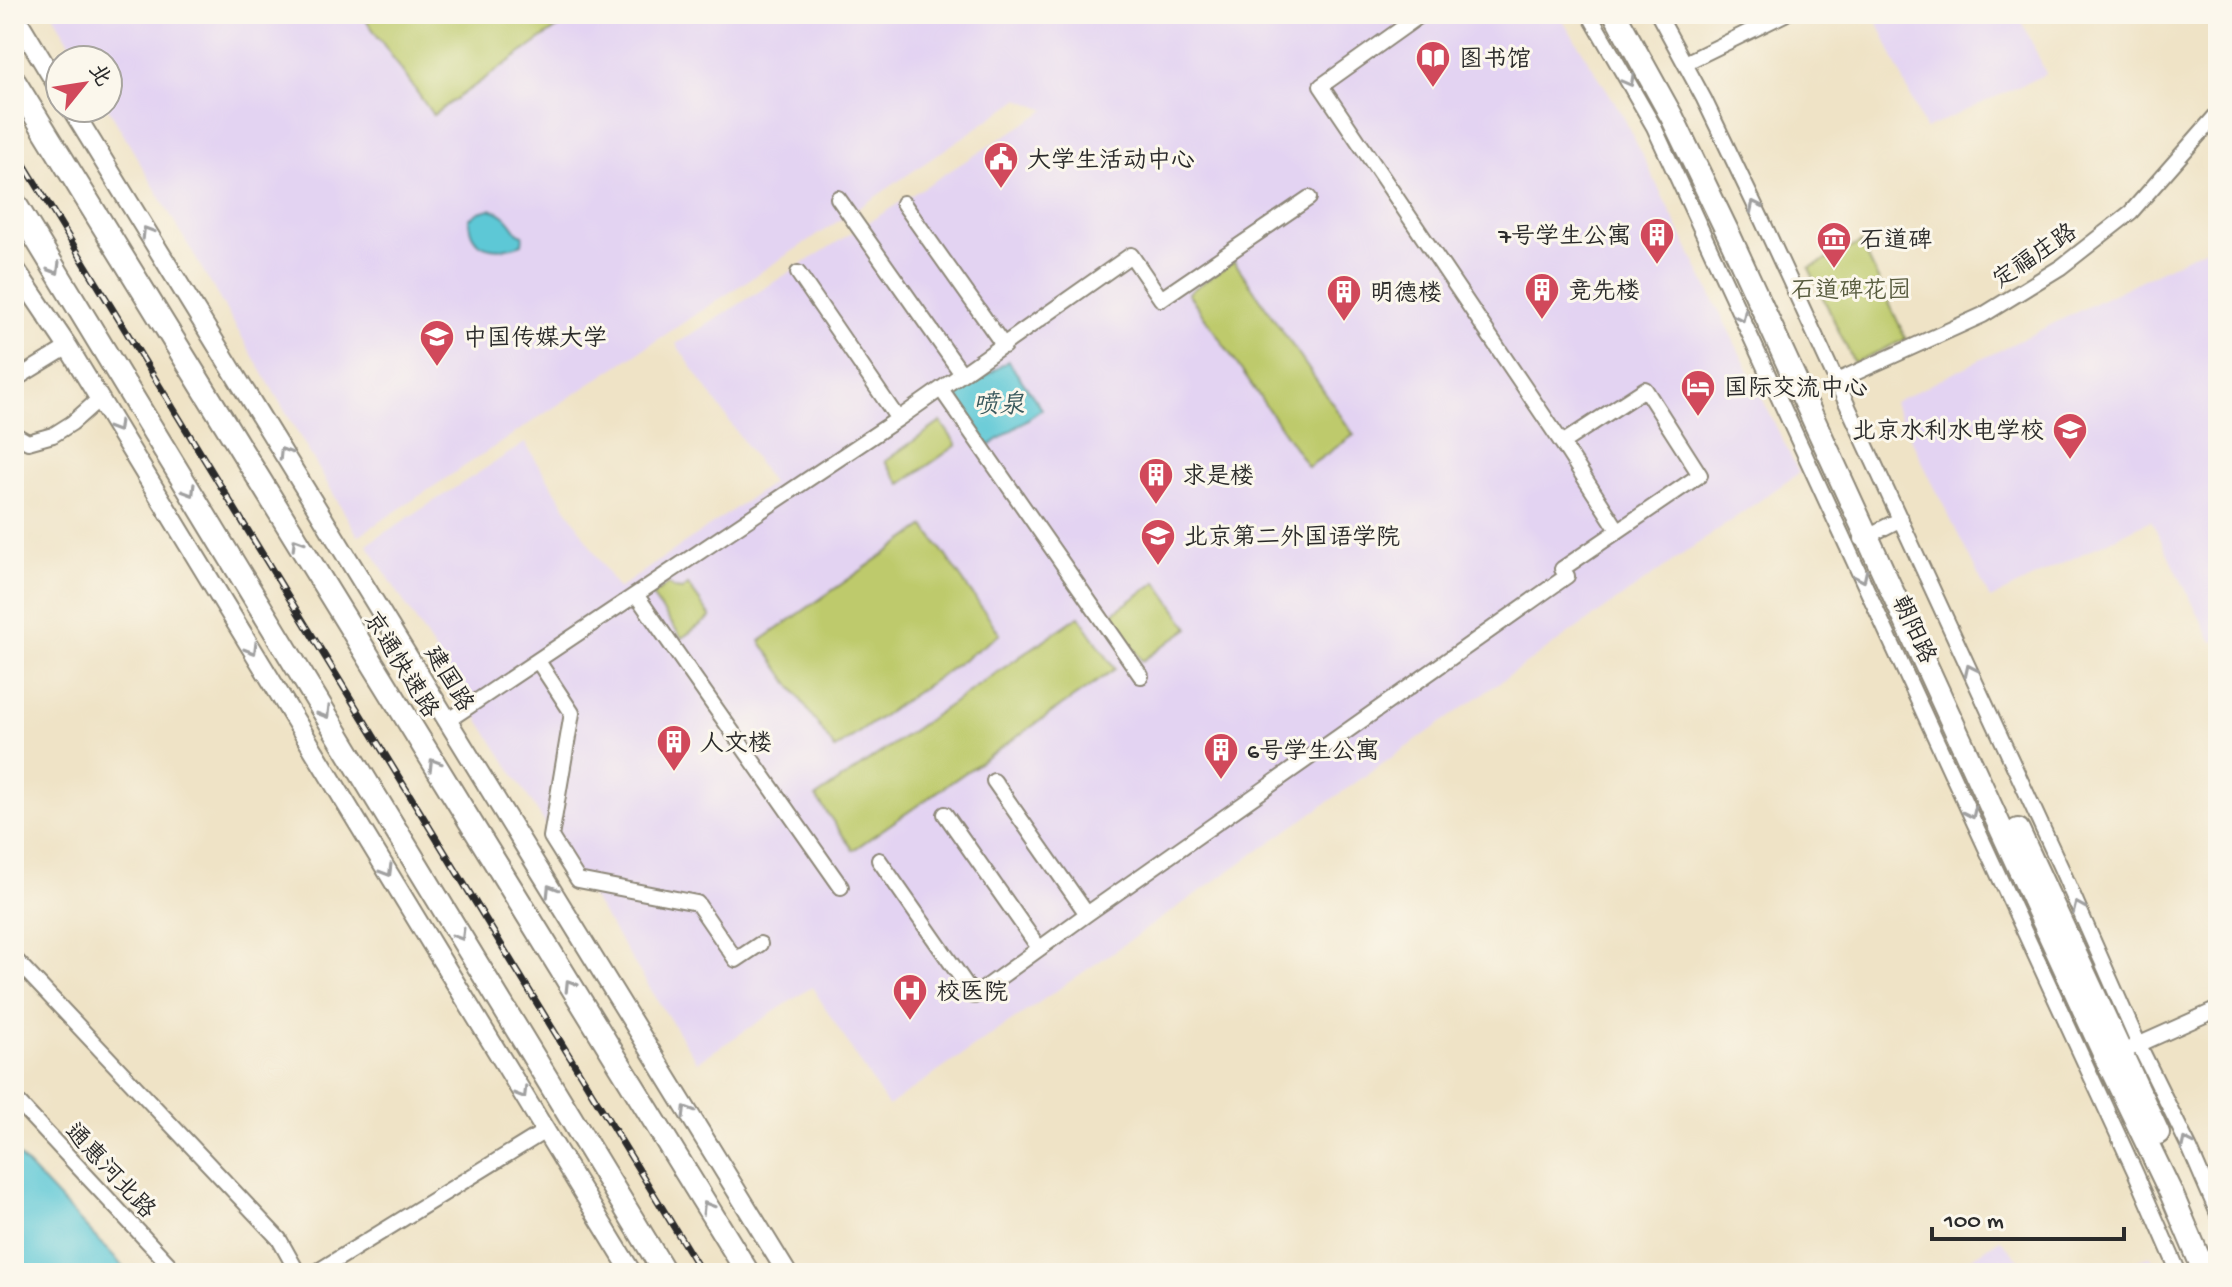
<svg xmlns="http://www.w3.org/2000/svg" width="2232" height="1287" viewBox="0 0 2232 1287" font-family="'Gochi Hand','LXGW WenKai TC',sans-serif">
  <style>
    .built { fill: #e3d3f2 }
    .green { fill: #beca6c; stroke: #747a4c; stroke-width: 2 }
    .water { fill: #5dc8d6; stroke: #447a80; stroke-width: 2 }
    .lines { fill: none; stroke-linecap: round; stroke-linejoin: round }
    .minor-casing { stroke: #8d8778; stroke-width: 18 }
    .major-casing { stroke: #8d8778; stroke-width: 22 }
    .highway-casing { stroke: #8d8778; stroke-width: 26 }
    .minor { stroke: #fff; stroke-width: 14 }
    .major { stroke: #fff; stroke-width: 18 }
    .highway { stroke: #fff; stroke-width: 22 }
    .rail-casing { stroke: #2b2b2b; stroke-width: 7 }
    .rail { stroke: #fbf7ec; stroke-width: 4; stroke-dasharray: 12; stroke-linecap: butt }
    .oneway { stroke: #a0a0a0 }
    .labels { text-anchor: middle; stroke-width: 6; stroke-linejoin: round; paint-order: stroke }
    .poi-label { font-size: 24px; fill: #2b2b2b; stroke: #fbf7ec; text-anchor: start }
    .street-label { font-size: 24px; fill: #2b2b2b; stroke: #fbf7ec }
    .park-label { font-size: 24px; fill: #575b3e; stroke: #fbf7ec }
    .water-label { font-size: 26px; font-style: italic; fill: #3a5a5e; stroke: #fbf7ec }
  </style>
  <rect width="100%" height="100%" fill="#fbf7ec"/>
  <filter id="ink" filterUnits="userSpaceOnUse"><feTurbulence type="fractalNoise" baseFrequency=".0125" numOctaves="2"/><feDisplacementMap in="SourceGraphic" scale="16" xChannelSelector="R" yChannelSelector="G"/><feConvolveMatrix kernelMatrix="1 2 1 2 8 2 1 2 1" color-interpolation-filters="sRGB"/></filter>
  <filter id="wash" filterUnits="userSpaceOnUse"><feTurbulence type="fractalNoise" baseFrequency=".006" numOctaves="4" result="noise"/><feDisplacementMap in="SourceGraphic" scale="32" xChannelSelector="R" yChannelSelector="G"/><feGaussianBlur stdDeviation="1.8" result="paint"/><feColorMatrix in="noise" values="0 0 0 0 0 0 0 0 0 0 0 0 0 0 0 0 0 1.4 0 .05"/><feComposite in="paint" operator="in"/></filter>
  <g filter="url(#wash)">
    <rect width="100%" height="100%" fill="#efe3c6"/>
    <path class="built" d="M53,14h1506l62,98 178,361 -660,461 -251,172 -76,-119 -115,75 -330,-518 158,-101 93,146 154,-106 -96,-139 370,-234 -27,-11 -147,100 -514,337 -250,-428v-48h-28z
      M1874,14h145l27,60 -121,55z
      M2218,242v397l-6,3 -61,-122 -161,79 -97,-196z
      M2000,1239l32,34h-82z
      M2151,1256l6,17h-54z"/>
    <path class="green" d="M362,14h215l-144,101z
      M1861,243l45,96 -52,24 -45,-95z
      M1234,261l120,174 -46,32 -120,-174z
      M941,422l16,23 -56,39 -16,-23z
      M925,526l75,108 -165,115 -75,-108z
      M1157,582l32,46 -47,33 -32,-46z
      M668,584l7,5 7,1 6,-5 23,32 -29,21 -30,-42z
      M1079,616l36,53 -262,181 -37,-53z"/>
    <path class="water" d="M490,209c15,4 20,12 28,24l5,2 -1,9c-25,9 -53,7 -53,-25l10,-7z
      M1008,361l34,48 -53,37 -33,-49z
      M14,1151l115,122h-99l-16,-17z"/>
  </g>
  <g filter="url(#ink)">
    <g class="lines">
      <defs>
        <path id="minor" d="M1422,14l-101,72 241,357
          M1589,14l65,113 482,1047 43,99
          M1658,14l46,85 57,119 300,650 78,177 51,104 28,65
          M1685,63l100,-49
          M838,198l124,176
          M903,203l101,143
          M798,273l100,146
          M14,380l54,-33
          M1837,381l146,-66 78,-48 70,-55 87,-99
          M941,389l200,287
          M14,434l14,8 25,-7 19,-12 27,-24
          M1862,539l39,-20
          M637,596l204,291
          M538,661l34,52 -21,124 27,43 119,23 39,57 24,-16
          M447,721l451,-302 233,-164 30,44 148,-101
          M994,781l93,133
          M945,814l94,134
          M879,860l95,136 113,-82 480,-338 -5,-7 138,-94 -55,-86 -83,54 56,87
          M14,958l265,281 19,34
          M2131,1048l87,-39
          M14,1098l163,175
          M315,1273l230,-142"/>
        <path id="major" d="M14,14l46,76
          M71,108l716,1165
          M14,267l54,80 564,926"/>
        <path id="highway" d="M1615,14l57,103 56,116 379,827 65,135 33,78
          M14,81l734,1192
          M14,202l651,1071
          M2018,830l140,303"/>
      </defs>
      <use href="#minor" class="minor-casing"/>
      <use href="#major" class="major-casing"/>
      <use href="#highway" class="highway-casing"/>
      <use href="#minor" class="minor"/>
      <use href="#major" class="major"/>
      <use href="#highway" class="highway"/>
      <defs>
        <path id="rail" d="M14,148l688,1125"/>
      </defs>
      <use href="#rail" class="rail-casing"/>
      <use href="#rail" class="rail"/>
    </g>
    <defs><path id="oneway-chevron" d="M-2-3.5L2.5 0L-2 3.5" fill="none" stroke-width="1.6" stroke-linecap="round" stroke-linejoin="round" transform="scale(2)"/></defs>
    <g class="oneway">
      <use href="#oneway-chevron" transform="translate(1629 81) rotate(61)"/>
      <use href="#oneway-chevron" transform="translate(1755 206) rotate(-116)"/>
      <use href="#oneway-chevron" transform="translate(147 232) rotate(-122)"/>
      <use href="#oneway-chevron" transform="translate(55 269) rotate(59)"/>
      <use href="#oneway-chevron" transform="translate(1741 316) rotate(65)"/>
      <use href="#oneway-chevron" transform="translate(116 427) rotate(59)"/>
      <use href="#oneway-chevron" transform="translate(284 453) rotate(-122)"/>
      <use href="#oneway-chevron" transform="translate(190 491) rotate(59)"/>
      <use href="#oneway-chevron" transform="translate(297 543) rotate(-122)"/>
      <use href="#oneway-chevron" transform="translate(1862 577) rotate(65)"/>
      <use href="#oneway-chevron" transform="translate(252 649) rotate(59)"/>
      <use href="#oneway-chevron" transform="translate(1970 670) rotate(-115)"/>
      <use href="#oneway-chevron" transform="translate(325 713) rotate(59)"/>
      <use href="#oneway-chevron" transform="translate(434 764) rotate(-122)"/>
      <use href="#oneway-chevron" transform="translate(1971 813) rotate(65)"/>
      <use href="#oneway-chevron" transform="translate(387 871) rotate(59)"/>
      <use href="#oneway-chevron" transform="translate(551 890) rotate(-122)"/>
      <use href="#oneway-chevron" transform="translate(2078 907) rotate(-114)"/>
      <use href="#oneway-chevron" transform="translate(460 935) rotate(59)"/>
      <use href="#oneway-chevron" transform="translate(570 985) rotate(-122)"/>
      <use href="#oneway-chevron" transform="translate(522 1093) rotate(59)"/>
      <use href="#oneway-chevron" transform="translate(687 1111) rotate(-122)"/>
      <use href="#oneway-chevron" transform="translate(2186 1143) rotate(-115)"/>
      <use href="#oneway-chevron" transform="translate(707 1207) rotate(-122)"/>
    </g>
  </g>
  <defs>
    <symbol id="library-pin" viewBox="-11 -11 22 30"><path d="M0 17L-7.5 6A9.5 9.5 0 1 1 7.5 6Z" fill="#d1495b" stroke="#fbf7ec"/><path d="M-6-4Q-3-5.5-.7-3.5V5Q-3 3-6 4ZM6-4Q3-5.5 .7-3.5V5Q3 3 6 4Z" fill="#fff"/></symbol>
    <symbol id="civic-pin" viewBox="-11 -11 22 30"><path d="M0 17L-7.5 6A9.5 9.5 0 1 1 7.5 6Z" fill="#d1495b" stroke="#fbf7ec"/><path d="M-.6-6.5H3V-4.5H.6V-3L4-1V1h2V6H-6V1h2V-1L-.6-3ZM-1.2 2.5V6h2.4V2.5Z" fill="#fff"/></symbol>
    <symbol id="building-pin" viewBox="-11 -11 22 30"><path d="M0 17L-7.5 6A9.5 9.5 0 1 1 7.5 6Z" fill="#d1495b" stroke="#fbf7ec"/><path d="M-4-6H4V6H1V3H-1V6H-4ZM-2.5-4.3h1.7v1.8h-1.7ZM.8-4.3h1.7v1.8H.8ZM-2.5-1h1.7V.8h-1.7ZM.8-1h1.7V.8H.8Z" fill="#fff"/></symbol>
    <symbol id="museum-pin" viewBox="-11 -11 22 30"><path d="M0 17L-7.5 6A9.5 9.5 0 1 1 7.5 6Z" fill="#d1495b" stroke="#fbf7ec"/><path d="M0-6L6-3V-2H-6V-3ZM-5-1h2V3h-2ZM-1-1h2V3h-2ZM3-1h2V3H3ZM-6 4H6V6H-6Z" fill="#fff"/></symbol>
    <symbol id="university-pin" viewBox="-11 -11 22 30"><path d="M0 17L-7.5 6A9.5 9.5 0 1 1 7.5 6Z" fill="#d1495b" stroke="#fbf7ec"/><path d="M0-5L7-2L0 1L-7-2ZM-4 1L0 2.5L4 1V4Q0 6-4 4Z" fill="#fff"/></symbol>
    <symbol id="hotel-pin" viewBox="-11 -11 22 30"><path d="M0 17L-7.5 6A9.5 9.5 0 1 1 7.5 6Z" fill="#d1495b" stroke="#fbf7ec"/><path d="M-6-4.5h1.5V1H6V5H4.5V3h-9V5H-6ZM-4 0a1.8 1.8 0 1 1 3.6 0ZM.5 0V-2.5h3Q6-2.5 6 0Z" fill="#fff"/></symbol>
    <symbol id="school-pin" viewBox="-11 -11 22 30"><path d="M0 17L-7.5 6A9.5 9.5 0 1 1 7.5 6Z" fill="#d1495b" stroke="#fbf7ec"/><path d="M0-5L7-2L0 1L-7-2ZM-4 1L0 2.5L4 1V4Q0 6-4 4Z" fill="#fff"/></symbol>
    <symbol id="hospital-pin" viewBox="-11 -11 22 30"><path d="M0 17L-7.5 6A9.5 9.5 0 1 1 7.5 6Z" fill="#d1495b" stroke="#fbf7ec"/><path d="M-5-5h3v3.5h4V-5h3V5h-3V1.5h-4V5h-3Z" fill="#fff"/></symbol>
  </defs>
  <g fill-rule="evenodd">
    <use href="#library-pin" x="1413" y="38" width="40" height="54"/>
    <use href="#civic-pin" x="981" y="139" width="40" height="54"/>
    <use href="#building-pin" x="1637" y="215" width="40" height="54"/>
    <use href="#museum-pin" x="1814" y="219" width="40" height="54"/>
    <use href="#building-pin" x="1522" y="270" width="40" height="54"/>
    <use href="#building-pin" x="1324" y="272" width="40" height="54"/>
    <use href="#university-pin" x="417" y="317" width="40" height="54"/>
    <use href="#hotel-pin" x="1678" y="367" width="40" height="54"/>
    <use href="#school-pin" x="2050" y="410" width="40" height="54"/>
    <use href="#building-pin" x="1136" y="455" width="40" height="54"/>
    <use href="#university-pin" x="1138" y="516" width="40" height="54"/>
    <use href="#building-pin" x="654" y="722" width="40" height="54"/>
    <use href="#building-pin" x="1201" y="730" width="40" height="54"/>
    <use href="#hospital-pin" x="890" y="971" width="40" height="54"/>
  </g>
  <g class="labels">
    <g class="poi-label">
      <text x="1459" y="66">图书馆</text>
      <text x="1027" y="167">大学生活动中心</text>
      <text x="1631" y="243" text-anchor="end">7号学生公寓</text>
      <text x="1860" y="247">石道碑</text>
      <text x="1568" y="298">竞先楼</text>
      <text x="1370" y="300">明德楼</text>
      <text x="463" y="345">中国传媒大学</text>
      <text x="1724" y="395">国际交流中心</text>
      <text x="2044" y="438" text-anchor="end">北京水利水电学校</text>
      <text x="1182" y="483">求是楼</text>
      <text x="1184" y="544">北京第二外国语学院</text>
      <text x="700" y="750">人文楼</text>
      <text x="1247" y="758">6号学生公寓</text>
      <text x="936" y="999">校医院</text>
    </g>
    <g class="street-label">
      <text transform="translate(2034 255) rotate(-34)" y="8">定福庄路</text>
      <text transform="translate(1915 629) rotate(65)" y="8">朝阳路</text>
      <text transform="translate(402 664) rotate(58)" y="8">京通快速路</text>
      <text transform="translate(450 678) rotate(59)" y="8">建国路</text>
      <text transform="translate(111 1170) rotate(47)" y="8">通惠河北路</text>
    </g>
    <g class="park-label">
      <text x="1851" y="297">石道碑花园</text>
    </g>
    <g class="water-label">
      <text x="999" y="412">喷泉</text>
    </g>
  </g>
  <rect width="2232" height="1287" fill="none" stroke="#fbf7ec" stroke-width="48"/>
  <g transform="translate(84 84) rotate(60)"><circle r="38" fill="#fbf7ec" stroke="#a8a59f" stroke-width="2"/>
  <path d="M0-6L14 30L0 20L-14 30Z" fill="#d1495b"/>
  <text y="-12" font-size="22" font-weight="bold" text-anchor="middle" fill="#2b2b2b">北</text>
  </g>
  <path d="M1932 1227v12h192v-12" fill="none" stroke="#2b2b2b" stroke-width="4"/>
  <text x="1944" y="1227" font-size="24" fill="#2b2b2b" stroke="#fbf7ec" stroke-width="6" paint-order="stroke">100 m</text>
</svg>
